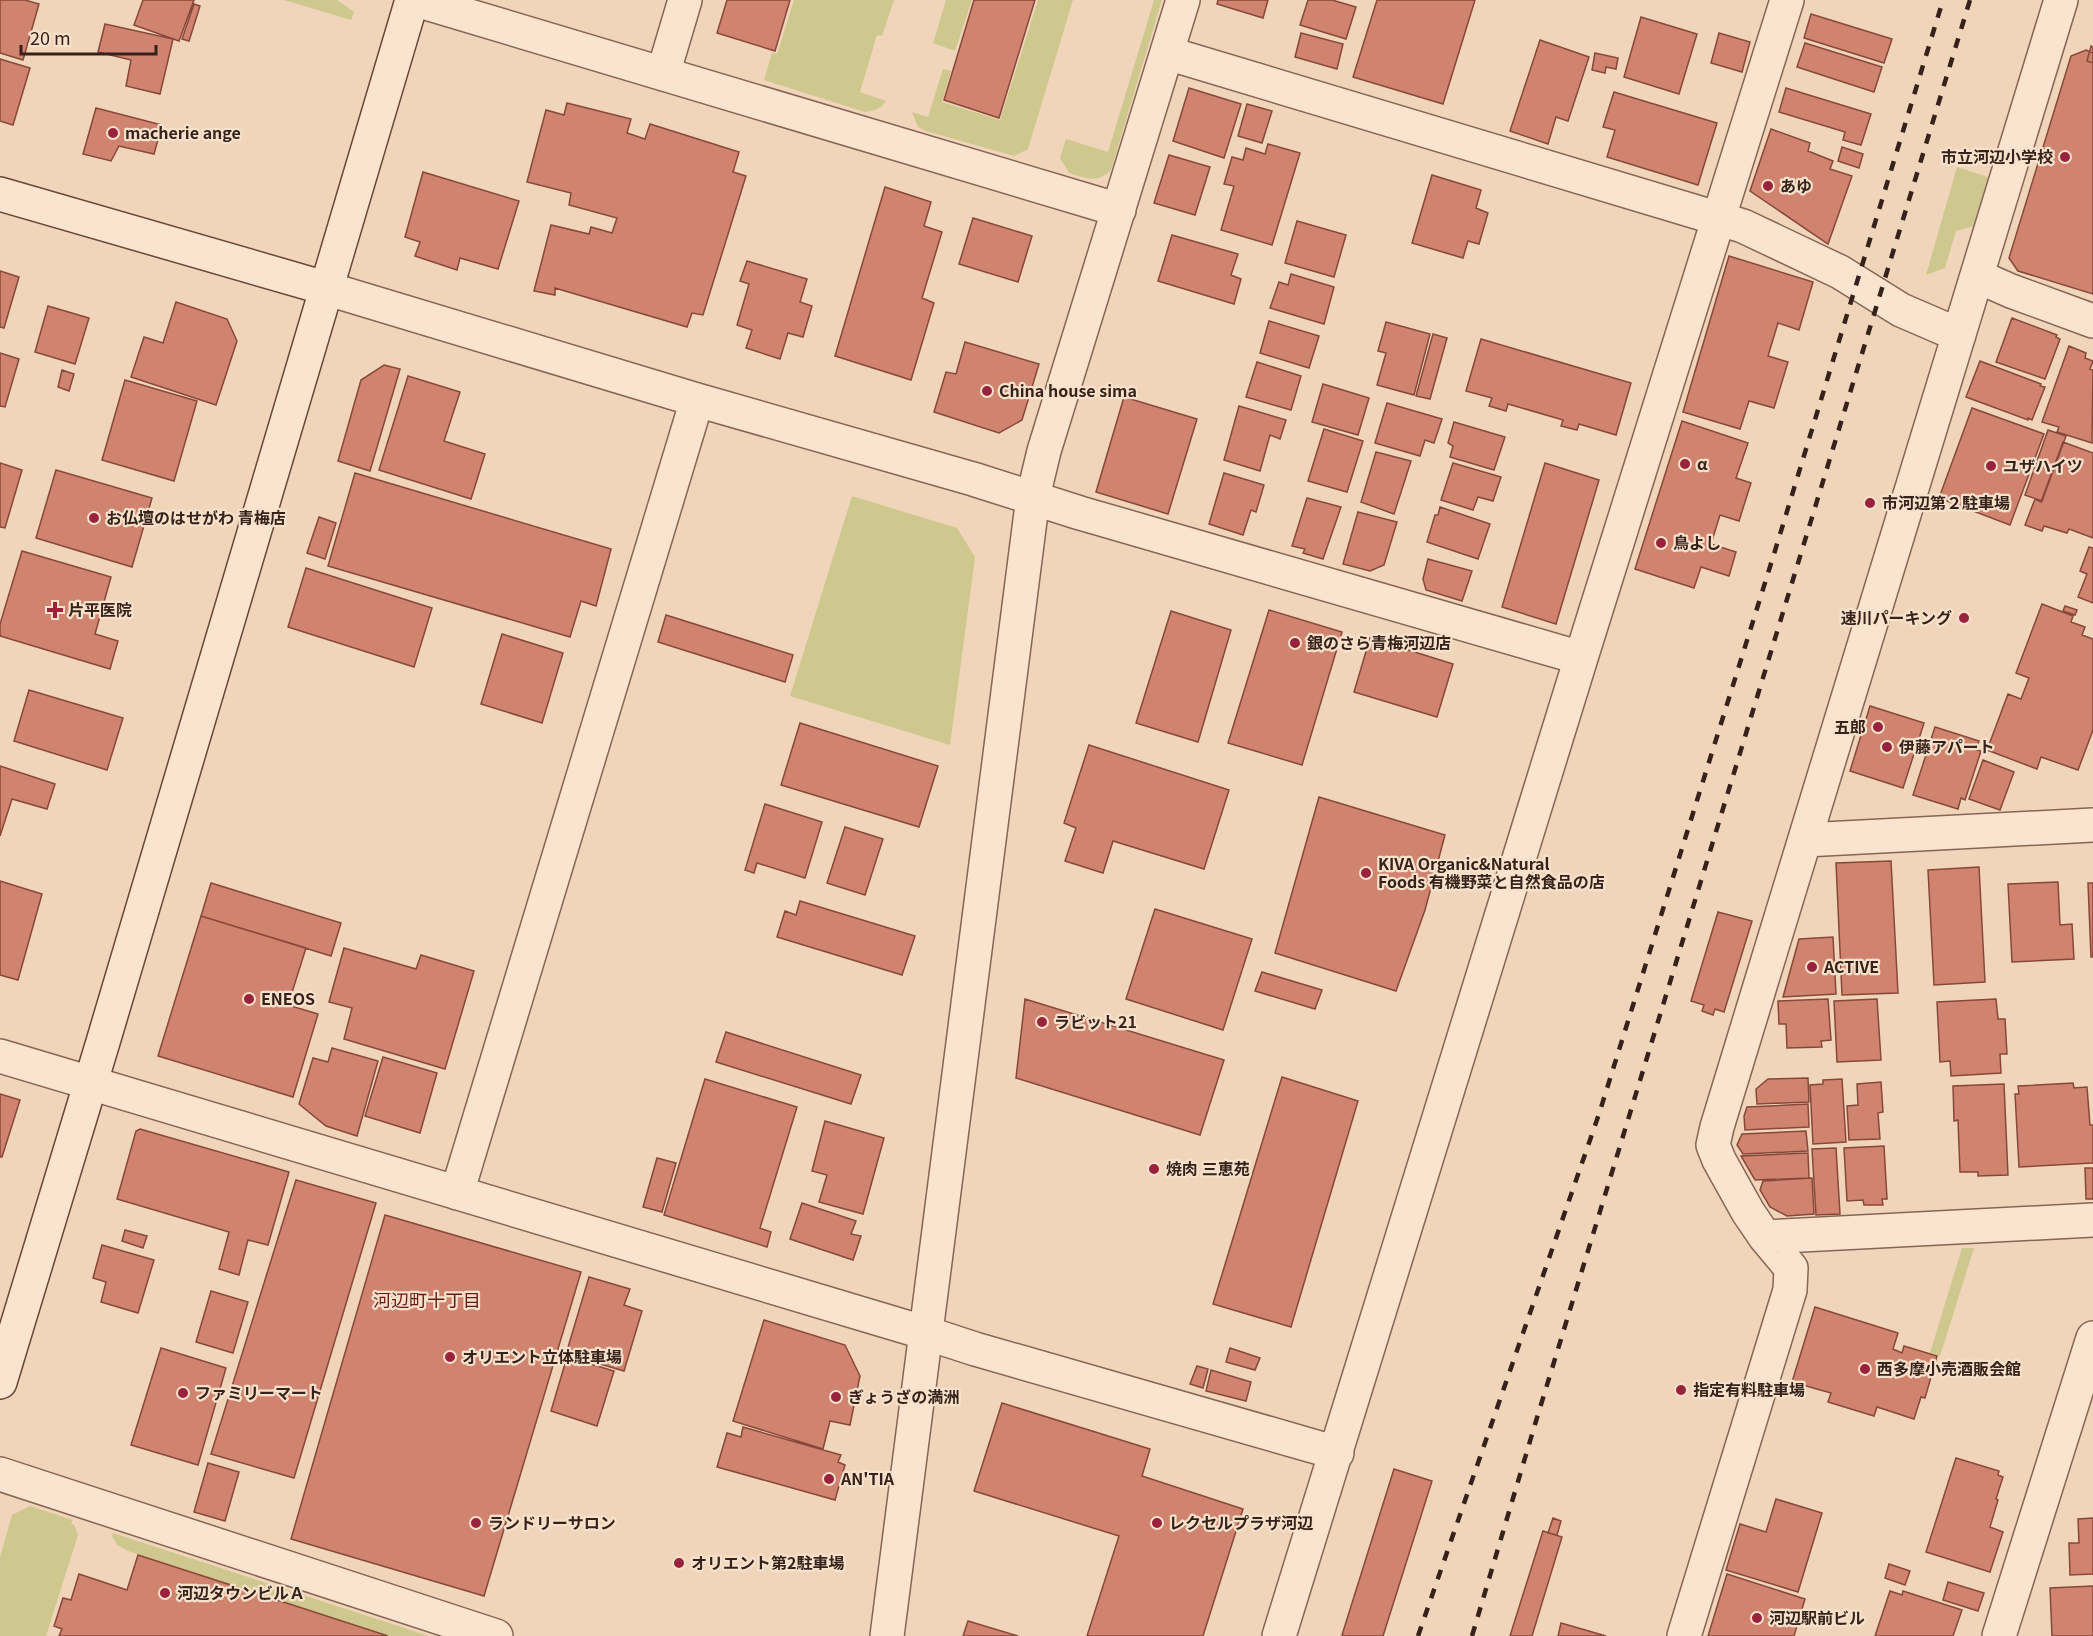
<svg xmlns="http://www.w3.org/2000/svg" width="2093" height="1636" viewBox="0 0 2093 1636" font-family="Georgia,'Noto Sans JP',serif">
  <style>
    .green { fill: #cec88f }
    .building { fill: #d0836f; stroke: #884839; stroke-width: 1.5 }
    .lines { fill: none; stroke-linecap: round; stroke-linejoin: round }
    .street-casing { stroke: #876554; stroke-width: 36 }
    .secondary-casing { stroke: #694638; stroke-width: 36 }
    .street { stroke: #fae4cf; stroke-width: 33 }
    .secondary { stroke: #fae4cf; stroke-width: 33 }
    .rail { stroke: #36221a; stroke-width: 4.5; stroke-dasharray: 10 10; stroke-linecap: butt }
    .poi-dot { fill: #99223c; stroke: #f7e1cb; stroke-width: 2 }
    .labels { text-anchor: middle; stroke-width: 4.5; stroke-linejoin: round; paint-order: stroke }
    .poi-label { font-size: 16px; font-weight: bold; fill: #36221a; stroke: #f7e1cb; text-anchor: start }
    .neighbourhood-label { font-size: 18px; fill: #641818; stroke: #f7e1cb }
  </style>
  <rect width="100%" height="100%" fill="#f0d5bb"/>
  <path class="green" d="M284,0h53l17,12 -3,8z
    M794,0h100l-12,36 -5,-1 -17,57 26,9c-6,8 -11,10 -21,11l-101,-32 8,-27 5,1z
    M946,0h26l-17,51 -22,-8z
    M1038,0h35l-45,149 -14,7 -88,-25 -8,-4 -6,-15 16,5 15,-48 8,2 -9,31 58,18z
    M1154,0h8l-51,170c-14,14 -25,8 -42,3l-9,-15 6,-19 42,13z
    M1957,167l31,10 -14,49 -18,5 -11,37 -19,7z
    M852,496l105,32 18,29 -25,188 -160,-49z
    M1962,1248h12l-34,108 -10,-3z
    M30,1506l43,14 -2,4 3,1 4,10 -32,101h-46v-79l12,-42z
    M113,1533l316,103h-41l-260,-85 -11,-6 -5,-9z"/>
  <path class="building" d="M0,0h25l14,4 -16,56 -23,-7z
    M143,0h51l-15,41 -45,-16z
    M727,0h63l-15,51 -58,-18z
    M974,0h61l-36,118 -55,-18z
    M1218,0h50l-5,18 -46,-14z
    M1308,0h24l24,7 -10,32 -46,-14z
    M1377,0h98l-32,104 -90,-27z
    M194,4l6,2 -11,35 -7,-2z
    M1811,14l81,25 -8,24 -80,-25z
    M1641,17l56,17 -18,60 -55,-17z
    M105,24l68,15 -13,55 -34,-8 5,-26 -33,-8z
    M1301,33l42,11 -6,25 -42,-12z
    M1719,33l31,9 -8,30 -31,-9z
    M1540,40l49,17 -21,64 -12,-4 -8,27 -38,-13z
    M1805,43l77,24 -8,25 -77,-25z
    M2091,46l2,1v16l-6,-2z
    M2086,50l7,3v241l-75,-23 -9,-13 62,-202z
    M1595,53l23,5 -2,11 -10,-2 -1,6 -13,-3z
    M0,59l30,9 -17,57 -13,-4z
    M1189,88l52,16 -17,54 -51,-17z
    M1786,88l85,26 -10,31 -18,-5 2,-8 -66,-20z
    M1614,92l103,31 -19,62 -91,-28 8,-27 -12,-3z
    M567,103l64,16 -4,14 18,6 5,-15 89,28 -6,20 13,4 -43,139 -11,-2 -5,14 -132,-39v7l-21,-4 17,-66 38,9 2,-7 21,6 5,-15 -48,-13 2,-12 -44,-11 19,-72 18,5z
    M1247,104l25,7 -10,32 -24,-7z
    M96,108l66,17 -8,29 -35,-8 -8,15 -28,-7z
    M1771,129l39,14 -2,8 25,10 -3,8 22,7 -24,68 -78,-53z
    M1268,144l32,9 -28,92 -51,-15 13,-44 -10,-2 8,-27 11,3 3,-12 19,6z
    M1842,147l21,7 -4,14 -21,-7z
    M1169,155l41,12 -15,48 -41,-12z
    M423,172l96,29 -21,68 -38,-11 -3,12 -42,-14 5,-14 -15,-5z
    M1432,175l49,15 -5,18 12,5 -9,31 -11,-3 -5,17 -51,-15z
    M885,187l46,15 -7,24 18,6 -20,66 12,5 -23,77 -76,-24z
    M973,218l59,18 -14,46 -59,-18z
    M1297,221l49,14 -12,42 -49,-14z
    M1172,235l66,19 -7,21 10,4 -7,25 -76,-23z
    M1729,256l84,26 -14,48 -21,-7 -10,33 20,6 -14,46 -25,-7 -9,28 -57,-17z
    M747,261l60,18 -7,23 12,4 -9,31 -15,-4 -8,26 -34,-11 6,-18 -15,-5 12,-41 -9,-3z
    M0,271l19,6 -15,51 -4,-1z
    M1291,274l43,13 -10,37 -54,-16 9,-26 9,3z
    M176,302l51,17 10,22 -21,64 -85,-28 13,-40 19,6z
    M48,306l41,12 -14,46 -40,-12z
    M2012,318l45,17 -1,2 4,2 -15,40 -49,-17z
    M1269,321l50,15 -10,32 -49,-15z
    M1386,322l44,12 -16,61 -37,-10 9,-32 -8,-2z
    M1433,334l14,4 -17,61 -14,-3z
    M1481,339l150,44 -15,52 -37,-11 -2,6 -16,-4 2,-6 -55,-16 -2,7 -17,-5 3,-8 -26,-7z
    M965,342l74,22 -17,56 -23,13 -65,-21 12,-40 10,2z
    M2069,346l17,7 -1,5 8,3 -3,8 3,1 -1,73 -35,-11 2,-5 -17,-5z
    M0,353l19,6 -14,48 -5,-1z
    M1980,361l61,23 -1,2 5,1 -13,33 -4,-2v2l-62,-23z
    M1257,362l44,14 -10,34 -45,-13z
    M384,365l16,4 -30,102 -32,-10 23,-81z
    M62,370l12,4 -5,17 -11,-4z
    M408,376l52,16 -16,49 41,13 -14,45 -92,-29z
    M125,380l72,21 -23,80 -72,-21z
    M1323,384l46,14 -11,37 -46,-13z
    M1124,397l73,22 -29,95 -72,-22z
    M1387,403l55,16 -8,24 -9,-3 -5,16 -45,-13z
    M1239,406l47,14 -6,19 -10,-4 -10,36 -36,-11z
    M1972,408l72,26 -34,91 -71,-27z
    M1682,421l66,22 -12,35 15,5 -12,38 -19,-6 -9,29 25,8 -7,24 -28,-9 -7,21 -59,-19z
    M1454,422l51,15 -11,33 -44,-13 3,-11 -5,-3z
    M1324,429l39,12 -16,51 -39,-11z
    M2048,430l18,6 -24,65 -17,-6z
    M2063,442l30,11v85l-24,-9 -2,4 -23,-7 -2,5 -17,-6 10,-26 6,3z
    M1376,452l35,9 -17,53 -33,-12z
    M0,463l22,7 -17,58 -5,-1z
    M1453,463l48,14 -8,24 -15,-4 -5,13 -32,-10z
    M1545,463l54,17 -43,144 -54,-17z
    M56,470l96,28 -20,69 -96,-29z
    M355,473l256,76 -15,57 -15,-5 -11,36 -242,-71z
    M1224,473l40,12 -8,27 -5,-2 -8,25 -34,-11z
    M1307,498l34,9 -18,52 -20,-6 2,-4 -13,-3z
    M1440,507l50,17 -12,35 -51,-17 8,-27h3z
    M1358,512l39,10 -13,43 -14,6 -27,-7z
    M319,517l17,6 -11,36 -18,-6z
    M2089,547l4,1v55l-15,-6 9,-23 -7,-3z
    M22,551l89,26 -16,57 23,7 -8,28 -110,-33v-12z
    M1428,559l44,12 -10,30 -36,-11 -3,-11z
    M306,568l126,40 -18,59 -126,-40z
    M2042,604l31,12 -2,6 14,5 -3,8 11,4v91l-15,40 -37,-13 -4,12 -50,-19 21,-56 13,5 8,-21 -13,-5z
    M2065,606l12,4 -2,5 -12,-4z
    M1269,610l73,22 -40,133 -74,-22z
    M1171,611l60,19 -33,112 -62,-19z
    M666,615l127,40 -8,27 -127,-40z
    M502,634l61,19 -21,70 -61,-19z
    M1370,638l83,26 -16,53 -83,-25z
    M29,690l94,28 -16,52 -93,-29z
    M1870,706l54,17 -21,65 -53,-17z
    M800,723l138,43 -19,61 -138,-42z
    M1935,727l44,14 -3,9 5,1 -16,49 -4,-2 -3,11 -45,-14z
    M1089,745l140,45 -25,79 -91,-28 -10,32 -38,-12 11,-33 -12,-5z
    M1983,760l31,12 -14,38 -31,-11z
    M0,766l55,18 -8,25 -35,-10 -12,37z
    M1319,797l126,38 -20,75 -29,81 -121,-38z
    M765,804l57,18 -17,56 -48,-15 -3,10 -9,-3z
    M845,827l38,12 -18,56 -38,-12z
    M1891,861l7,132 -56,2 -6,-132z
    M1979,867l6,115 -51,3 -6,-115z
    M0,881l42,13 -24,86 -18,-5z
    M2058,882l2,43 12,-1 2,35 -62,3 -4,-78z
    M211,883l130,40 -10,33 -130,-40z
    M2088,883h5v74h-2z
    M800,901l115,35 -13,39 -125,-38 8,-26 11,4z
    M1155,909l97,30 -29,91 -97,-31z
    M1718,912l34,9 -28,91 -9,-3 -2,6 -11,-4 2,-6 -13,-4z
    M201,916l105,32 -18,57 30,9 -25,83 -135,-41z
    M1833,937l3,57 -53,3 16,-58z
    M344,948l72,21 5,-14 53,16 -29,98 -101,-30 8,-31 -23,-6z
    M1262,972l60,18 -7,19 -60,-18z
    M1025,999l199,61 -24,75 -184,-57z
    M1828,999l3,41 -10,1 1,6 -35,1 -1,-24h-7l-1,-23z
    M1877,999l4,61 -44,2 -3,-61z
    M1996,999l2,20h7l2,35h-7l1,19 -50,3 -1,-15 -10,1 -3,-60z
    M726,1032l135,43 -10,29 -135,-42z
    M332,1048l46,13 -21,75 -31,-10 -27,-22 14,-46 15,4z
    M383,1057l54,16 -17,60 -55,-17z
    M1282,1077l76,24 -67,226 -78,-23z
    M1808,1078l1,24 -52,2 -1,-15 12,-10z
    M705,1079l92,28 -37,121 11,4 -4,15 -103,-32z
    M1842,1079l4,63 -33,2 -3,-59 13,-1v-4z
    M1881,1082l2,30 -5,1 2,26 -31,1 -2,-34 11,-1 -1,-21z
    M2073,1083l1,5 13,-1 3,38h3v38l-74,4 -4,-73h4l-1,-8z
    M2004,1084l4,91 -30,1v-4h-18l-2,-52 -4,1 -1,-35z
    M0,1094l20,6 -18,57h-2z
    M1808,1104l1,23 -64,3 -1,-14 3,-9z
    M825,1121l59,17 -21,76 -44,-12 8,-27 -15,-4z
    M140,1129l149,43 -21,73 -20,-5 -9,35 -20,-6 10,-37 -112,-33 19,-68z
    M1806,1131l2,20 -65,3 -6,-9 5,-11z
    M1884,1146l3,53h-5l1,6h-19l-1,-5 -16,1 -3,-53z
    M1836,1148l4,66 -24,1 -4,-66z
    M1808,1153l1,25 -54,2 -14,-24z
    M657,1158l19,5 -14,49 -19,-5z
    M2085,1168h8v31h-7z
    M1812,1178l2,36 -27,2 -17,-9 -10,-17 3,-9z
    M296,1180l80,23 -82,275 -83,-24z
    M802,1203l54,18 -5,13 10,2 -8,24 -63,-21z
    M385,1215l196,57 -97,324 -193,-57z
    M125,1230l22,6 -4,12 -21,-7z
    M102,1245l52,15 -16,53 -37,-11 5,-20 -13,-4z
    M589,1277l41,12 -6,16 18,6 -18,60 -58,-17z
    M211,1291l37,11 -15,51 -37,-11z
    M1815,1307l83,26 -5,16 9,4 2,-7 33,10 -12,42 -4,-1 -7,22 -37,-12 -3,9 -46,-14 3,-9 -39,-11z
    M764,1320l81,25 15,31 -10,49 -20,-4 -7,28 -90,-28z
    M161,1348l65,20 -28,97 -67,-20z
    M1230,1348l30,10 -5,12 -29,-8z
    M567,1357l47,14 -17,55 -46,-15z
    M1197,1366l11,3 -5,19 -13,-4z
    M1211,1370l40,12 -5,19 -40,-10z
    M1002,1403l148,46 -8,27 101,33 -40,127h-116l32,-100 -145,-45z
    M743,1427l98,28 -3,7 7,3 -10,35 -118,-33 10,-34 14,4z
    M1956,1458l43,13 -1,4 5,2 -7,22 2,1 -8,27 13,5 -13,40 -64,-20z
    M208,1463l31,9 -14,49 -31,-9z
    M1394,1469l38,12 -49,155h-38l-3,-1z
    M1776,1499l46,14 -24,79 -72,-22 14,-46 26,8z
    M1553,1518l8,3 -4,14 -9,-2z
    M2093,1518v56l-23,1 -1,-32h10l-1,-24z
    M1543,1531l19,6 -30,99h-22z
    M138,1555l127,41 123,40h-329l3,-7 -8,-3 9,-28 8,2 8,-26 48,16z
    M1889,1564l21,7 -5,14 -20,-7z
    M1727,1574l78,25 -11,37h-86z
    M1948,1582l36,11 -6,18 -35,-11z
    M2093,1586v50h-41l-2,-48z
    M1890,1591l12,4 1,-4 59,19 -9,26h-78z
    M968,1621l50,15h-55z
    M1561,1623l45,13h-48z"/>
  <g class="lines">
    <defs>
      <path id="street" d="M416,0l703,210
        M1167,53l576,173 97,46 61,38 58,25
        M663,74l22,-74
        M1977,276l34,15 82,30
        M325,288l372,112 276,79 107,34 501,145
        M1805,840l288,-15
        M0,1056l926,277 49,16 362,104
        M457,1193l240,-793
        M1765,1237l328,-17
        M0,1474l496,162
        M887,1636l146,-1139 11,-46 139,-451
        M1279,1636l302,-978 206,-658
        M1684,1636l106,-346 1,-22 -26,-31 -17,-25 -29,-52 -6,-15 4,-18 344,-1127
        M1999,1636l94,-298"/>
      <path id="secondary" d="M0,194l325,94
        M0,1382l103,-340 309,-1042"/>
    </defs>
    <use href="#street" class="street-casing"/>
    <use href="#secondary" class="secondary-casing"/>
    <use href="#street" class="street"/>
    <use href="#secondary" class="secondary"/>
    <path class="rail" d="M1418,1636l181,-522 175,-560 169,-554
      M1472,1636l64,-215 434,-1421"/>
  </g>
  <g class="poi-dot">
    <circle cx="113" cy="133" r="6"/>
    <circle cx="2065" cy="157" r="6"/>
    <circle cx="1768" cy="186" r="6"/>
    <circle cx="987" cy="391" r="6"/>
    <circle cx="1685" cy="464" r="6"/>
    <circle cx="1991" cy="466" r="6"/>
    <circle cx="1870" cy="503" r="6"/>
    <circle cx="94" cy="518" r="6"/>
    <circle cx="1661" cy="543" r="6"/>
    <path d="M52 601h6v6h6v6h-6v6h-6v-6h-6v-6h6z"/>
    <circle cx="1964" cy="618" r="6"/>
    <circle cx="1295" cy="643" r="6"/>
    <circle cx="1878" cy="727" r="6"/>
    <circle cx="1887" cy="747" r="6"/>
    <circle cx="1366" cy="873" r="6"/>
    <circle cx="1812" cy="967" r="6"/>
    <circle cx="249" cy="999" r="6"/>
    <circle cx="1042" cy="1022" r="6"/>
    <circle cx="1154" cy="1169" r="6"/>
    <circle cx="450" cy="1357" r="6"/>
    <circle cx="1865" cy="1369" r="6"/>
    <circle cx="1681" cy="1390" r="6"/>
    <circle cx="183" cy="1393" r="6"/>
    <circle cx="836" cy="1397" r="6"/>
    <circle cx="829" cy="1479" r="6"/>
    <circle cx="476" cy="1523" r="6"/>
    <circle cx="1157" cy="1523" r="6"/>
    <circle cx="679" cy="1563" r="6"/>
    <circle cx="165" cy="1593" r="6"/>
    <circle cx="1757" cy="1618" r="6"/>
  </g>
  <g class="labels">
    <g class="poi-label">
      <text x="125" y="139">macherie ange</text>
      <text x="2053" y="163" text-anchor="end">市立河辺小学校</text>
      <text x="1780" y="192">あゆ</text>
      <text x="999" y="397">China house sima</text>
      <text x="1697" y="470">α</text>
      <text x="2003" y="472">ユザハイツ</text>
      <text x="1882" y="509">市河辺第２駐車場</text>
      <text x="106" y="524">お仏壇のはせがわ 青梅店</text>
      <text x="1673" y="549">鳥よし</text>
      <text x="68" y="616">片平医院</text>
      <text x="1952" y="624" text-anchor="end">速川パーキング</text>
      <text x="1307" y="649">銀のさら青梅河辺店</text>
      <text x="1866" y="733" text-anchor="end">五郎</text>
      <text x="1899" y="753">伊藤アパート</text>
      <text x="1378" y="870">KIVA Organic&amp;Natural<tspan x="1378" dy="18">Foods 有機野菜と自然食品の店</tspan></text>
      <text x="1824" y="973">ACTIVE</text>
      <text x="261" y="1005">ENEOS</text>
      <text x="1054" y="1028">ラビット21</text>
      <text x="1166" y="1175">焼肉 三恵苑</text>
      <text x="462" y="1363">オリエント立体駐車場</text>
      <text x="1877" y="1375">西多摩小売酒販会館</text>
      <text x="1693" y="1396">指定有料駐車場</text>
      <text x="195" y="1399">ファミリーマート</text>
      <text x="848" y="1403">ぎょうざの満洲</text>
      <text x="841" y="1485">AN'TIA</text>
      <text x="488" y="1529">ランドリーサロン</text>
      <text x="1169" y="1529">レクセルプラザ河辺</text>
      <text x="691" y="1569">オリエント第2駐車場</text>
      <text x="177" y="1599">河辺タウンビルＡ</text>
      <text x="1769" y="1624">河辺駅前ビル</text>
    </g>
    <g class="neighbourhood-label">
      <text x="427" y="1307">河辺町十丁目</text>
    </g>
  </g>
  <path d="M21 45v9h135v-9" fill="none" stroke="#36221a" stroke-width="3"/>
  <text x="30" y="45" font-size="18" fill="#36221a" stroke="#f7e1cb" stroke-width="4.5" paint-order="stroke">20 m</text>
</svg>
